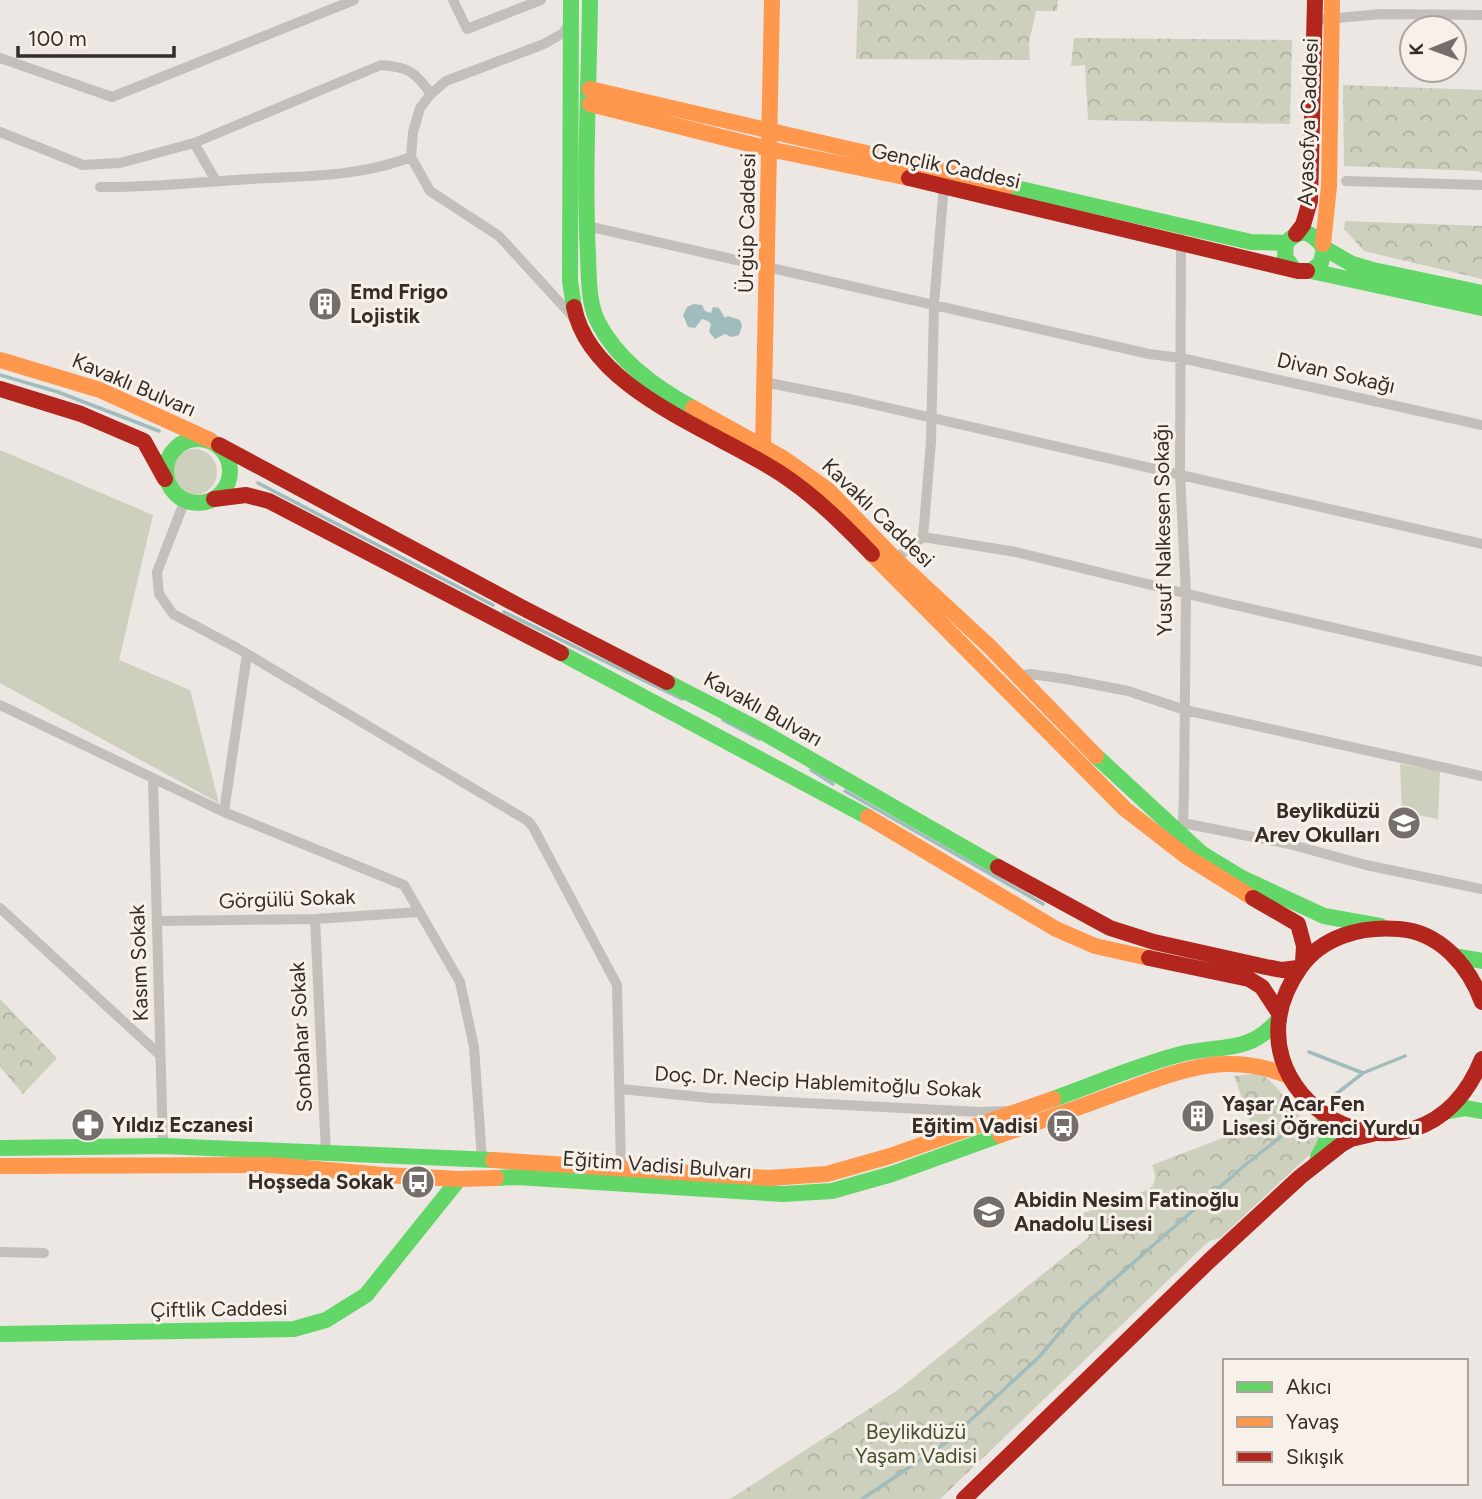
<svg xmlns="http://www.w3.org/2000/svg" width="1482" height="1499" viewBox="0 0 1482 1499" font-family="Figtree,sans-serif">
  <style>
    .grass { fill: #cdd0bd }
    .park { fill: url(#park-crowns) }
    .water { fill: #a0bcbc }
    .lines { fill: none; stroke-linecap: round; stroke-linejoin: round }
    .stream { stroke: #a0bcbc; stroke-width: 3.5 }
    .street { stroke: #c5bfbb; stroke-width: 10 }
    .fast { stroke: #63d668; stroke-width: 16 }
    .slow { stroke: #ff974d; stroke-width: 16 }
    .jam { stroke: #b3261e; stroke-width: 16 }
    .labels { text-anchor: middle; stroke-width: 6; stroke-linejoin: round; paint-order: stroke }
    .street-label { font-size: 21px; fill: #362d29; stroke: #f8f1ea }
    .poi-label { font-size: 21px; font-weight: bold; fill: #362d29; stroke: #f8f1ea; text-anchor: start }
    .park-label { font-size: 21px; fill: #46522f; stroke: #f8f1ea }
  </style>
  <defs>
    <pattern id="park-crowns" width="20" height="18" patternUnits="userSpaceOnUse" patternTransform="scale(1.75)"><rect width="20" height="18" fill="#cdd0bd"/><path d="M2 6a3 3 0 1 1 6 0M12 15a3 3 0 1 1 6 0" fill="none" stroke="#b1b3a2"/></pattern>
  </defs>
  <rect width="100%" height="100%" fill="#ece7e2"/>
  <path class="grass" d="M171 472a23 23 0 1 1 46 0a23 23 0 1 1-46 0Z
    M0,450l153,65 -34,145 71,30 29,113 -219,-120z
    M1400,764l40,7 -2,48 -36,-7z"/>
  <path class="park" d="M858,0h200l-1,11h-21l-7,31 1,18 -174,-1z
    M1074,38l218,2 -2,84 -202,-4 -3,-55 -14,1z
    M1343,85l139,5v83l-4,-2 -134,-5z
    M1345,221l137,5v53l-118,-28 -20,-22z
    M0,999l57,59 -34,36 -23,-27z
    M1258,1073c18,8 26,26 39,40 8,9 17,13 24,23l-2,10 -99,92 -11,3 -269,258h-210l168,-109 191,-153 -8,-23 69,-25c7,-8 6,-15 2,-24l100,-38 -18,-51z"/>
  <path class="water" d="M694,304l8,1 3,6 6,2 2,-6 6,1 6,10 3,-2 12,4 2,6 -3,9 -7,2 -7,-3 -10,5 -6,-7 2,-8 -3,-3 -6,-2 -7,9 -7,-1 -5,-12 4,-8z"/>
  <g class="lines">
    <path class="stream" d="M0,375l58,17 101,39
      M258,483l235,122
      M504,612l178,87
      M723,720l36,19
      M811,770l22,14
      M845,791l198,113
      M1309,1052l54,21
      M1331,1098l32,-25 42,-17
      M862,1499l85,-57 92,-85 39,-46 166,-145 59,-47"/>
    <path class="street" d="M453,0l14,29 74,-29
      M1316,20l65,-6 101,1
      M571,22l-8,11 -19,11 -98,37 -15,13 -11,14 -7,24 -2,25 19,34 69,45 75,82
      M0,58l112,39 242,-97
      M0,132l83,33 37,-2 74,-20 187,-78c28,2 34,7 50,29
      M194,143l22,38
      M1346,181l136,4
      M100,187c51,1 100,-5 151,-8 53,-3 109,-2 160,-22
      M587,226l562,128 32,4 301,67
      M764,382l86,17 632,145
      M185,500l-28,72 2,22 14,20 64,34 291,173 5,6 84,158 4,183
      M923,537l93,15 201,49 265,61
      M895,559l28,-22 8,-95 3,-137 10,-120
      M1018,676l12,-2 36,5 62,12 57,19 297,66
      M0,705l224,107 180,73 56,97 14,65 8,112
      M153,779l10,367
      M224,812l23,-158
      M1183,823l106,21 77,21 116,24
      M1179,834l4,-11 1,-32 2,-198 -6,-119 1,-235
      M0,908l160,147
      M315,919l11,234
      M157,921l158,-2 103,-7
      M621,1089l89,9 270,14 27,-1
      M0,1252l44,1"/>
    <path class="fast" d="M571,0l-1,281 4,26
      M590,0c-1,85 -6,171 -2,256 1,22 0,49 11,68 20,38 57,64 94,84
      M1008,186l243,56 35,1
      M1324,248l28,16 21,6 109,23
      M1293,268l-8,-11 1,-14c16,-17 26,-11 38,5l-3,15 -10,8h-4
      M1311,271l171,37
      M166 471a32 32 0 1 1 64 0a32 32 0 1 1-64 0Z
      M561,653l307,164
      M667,682l85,44 246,141
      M1096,756l105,97 41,25 82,38 56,10
      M1455,956l27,5
      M1053,1099c42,-15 85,-34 128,-45 39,-10 68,1 98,-35
      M1448,1111l17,-3 17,3
      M0,1148l163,-2 330,14
      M1318,1157l10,-19 -4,-22
      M496,1178l21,-1 266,17 49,-3 60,-17 108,-39
      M0,1334l294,-5 32,-9 40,-25 93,-116"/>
    <path class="slow" d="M590,89l418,97
      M590,104l179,45 140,29
      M1323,244l6,-58 3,-186
      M0,360l100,30 110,50
      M693,408l90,50 45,32 67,69 93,86 108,111
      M763,446l9,-446
      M872,554l253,255 62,48 66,41
      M868,817l188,112 39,17 54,12
      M1000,1135c38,-13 75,-26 112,-40 63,-22 110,-46 177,-19
      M493,1160l276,18 58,-4 63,-18 163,-57
      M0,1166l272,-1 111,10 76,4 37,-1"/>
    <path class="jam" d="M909,178l389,93h9
      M1296,234l7,-9 7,-24 5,-201
      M574,307c16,83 142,124 206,166 35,23 63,51 92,81
      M0,389l81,25 63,27 21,38
      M219,445l302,162 146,75
      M214,499l32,-4 23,6 292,152
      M998,867l112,61 44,14 112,25 16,3 16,-2
      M1253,898l45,26 6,22 -1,16
      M1149,958l100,21 13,8 17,26
      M1482,1002c-13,-36 -42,-70 -83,-73 -37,-3 -77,7 -99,39 -89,128 119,247 182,91
      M964,1499l245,-238 91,-84 42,-33 9,-5 21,-5"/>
  </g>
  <defs>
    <symbol id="building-disc" viewBox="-11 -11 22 22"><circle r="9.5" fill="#766e6a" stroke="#f8f1ea"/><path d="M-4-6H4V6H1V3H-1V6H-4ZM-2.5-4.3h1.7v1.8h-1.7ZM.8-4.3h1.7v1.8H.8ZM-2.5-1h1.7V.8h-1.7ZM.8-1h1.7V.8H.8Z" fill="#fff"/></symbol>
    <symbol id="school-disc" viewBox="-11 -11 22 22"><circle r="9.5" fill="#766e6a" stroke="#f8f1ea"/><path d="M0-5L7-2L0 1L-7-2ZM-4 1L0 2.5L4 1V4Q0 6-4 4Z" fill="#fff"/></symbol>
    <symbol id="pharmacy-disc" viewBox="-11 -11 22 22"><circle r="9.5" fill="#766e6a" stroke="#f8f1ea"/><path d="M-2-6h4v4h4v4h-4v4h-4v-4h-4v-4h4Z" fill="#fff"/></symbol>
    <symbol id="bus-disc" viewBox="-11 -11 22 22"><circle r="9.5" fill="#766e6a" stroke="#f8f1ea"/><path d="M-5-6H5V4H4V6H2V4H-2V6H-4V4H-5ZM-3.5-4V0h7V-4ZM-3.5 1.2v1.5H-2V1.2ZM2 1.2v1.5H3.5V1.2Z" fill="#fff"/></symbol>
  </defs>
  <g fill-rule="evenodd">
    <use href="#building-disc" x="306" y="285" width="38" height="38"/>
    <use href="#school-disc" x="1385" y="804" width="38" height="38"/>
    <use href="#building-disc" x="1179" y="1097" width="38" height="38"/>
    <use href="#pharmacy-disc" x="69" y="1106" width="38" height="38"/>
    <use href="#bus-disc" x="1044" y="1107" width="38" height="38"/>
    <use href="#bus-disc" x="399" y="1163" width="38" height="38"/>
    <use href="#school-disc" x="970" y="1193" width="38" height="38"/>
  </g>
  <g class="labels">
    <g class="street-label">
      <text transform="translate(1308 122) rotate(-88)" y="7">Ayasofya Caddesi</text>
      <text transform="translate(946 166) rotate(12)" y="7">Gençlik Caddesi</text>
      <text transform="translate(747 223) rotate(-89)" y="7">Ürgüp Caddesi</text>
      <text transform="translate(1336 373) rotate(13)" y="7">Divan Sokağı</text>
      <text transform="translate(134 385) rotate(23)" y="7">Kavaklı Bulvarı</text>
      <text transform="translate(878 513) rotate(44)" y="7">Kavaklı Caddesi</text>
      <text transform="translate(1163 530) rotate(-91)" y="7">Yusuf Nalkesen Sokağı</text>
      <text transform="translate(763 709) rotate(29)" y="7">Kavaklı Bulvarı</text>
      <text transform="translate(287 899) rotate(-2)" y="7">Görgülü Sokak</text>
      <text transform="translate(139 963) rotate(-92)" y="7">Kasım Sokak</text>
      <text transform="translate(301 1037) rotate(-93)" y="7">Sonbahar Sokak</text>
      <text transform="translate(818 1082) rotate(3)" y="7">Doç. Dr. Necip Hablemitoğlu Sokak</text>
      <text transform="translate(657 1165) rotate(4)" y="7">Eğitim Vadisi Bulvarı</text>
      <text transform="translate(219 1309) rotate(-1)" y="7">Çiftlik Caddesi</text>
    </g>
    <g class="poi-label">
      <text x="350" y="299">Emd Frigo<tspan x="350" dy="24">Lojistik</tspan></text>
      <text x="1380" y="818" text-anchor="end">Beylikdüzü<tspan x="1380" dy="24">Arev Okulları</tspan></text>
      <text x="1222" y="1111">Yaşar Acar Fen<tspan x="1222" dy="24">Lisesi Öğrenci Yurdu</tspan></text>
      <text x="112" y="1132">Yıldız Eczanesi</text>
      <text x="1038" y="1133" text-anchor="end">Eğitim Vadisi</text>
      <text x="394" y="1189" text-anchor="end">Hoşseda Sokak</text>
      <text x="1014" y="1207">Abidin Nesim Fatinoğlu<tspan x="1014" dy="24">Anadolu Lisesi</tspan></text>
    </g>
    <g class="park-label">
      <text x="916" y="1439">Beylikdüzü<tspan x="916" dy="24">Yaşam Vadisi</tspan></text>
    </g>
  </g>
  <rect x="1223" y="1359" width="245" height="126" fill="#f8f1ea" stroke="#aaa39d" stroke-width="2"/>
  <rect x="1237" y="1382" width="35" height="10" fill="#63d668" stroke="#aaa39d" stroke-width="2"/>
  <text x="1286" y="1394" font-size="21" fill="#362d29">Akıcı</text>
  <rect x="1237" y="1417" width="35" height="10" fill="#ff974d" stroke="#aaa39d" stroke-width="2"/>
  <text x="1286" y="1429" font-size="21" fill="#362d29">Yavaş</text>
  <rect x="1237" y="1452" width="35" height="10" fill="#b3261e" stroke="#aaa39d" stroke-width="2"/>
  <text x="1286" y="1464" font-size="21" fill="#362d29">Sıkışık</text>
  <g transform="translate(1433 49) rotate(269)"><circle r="33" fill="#f8f1ea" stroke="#aaa39d" stroke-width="2"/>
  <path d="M0-5L12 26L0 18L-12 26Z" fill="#766e6a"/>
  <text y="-10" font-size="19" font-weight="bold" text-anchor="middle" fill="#362d29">K</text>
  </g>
  <path d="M18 46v10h156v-10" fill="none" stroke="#362d29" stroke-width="3.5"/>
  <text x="28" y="46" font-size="21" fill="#362d29" stroke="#f8f1ea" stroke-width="5" paint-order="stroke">100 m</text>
</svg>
